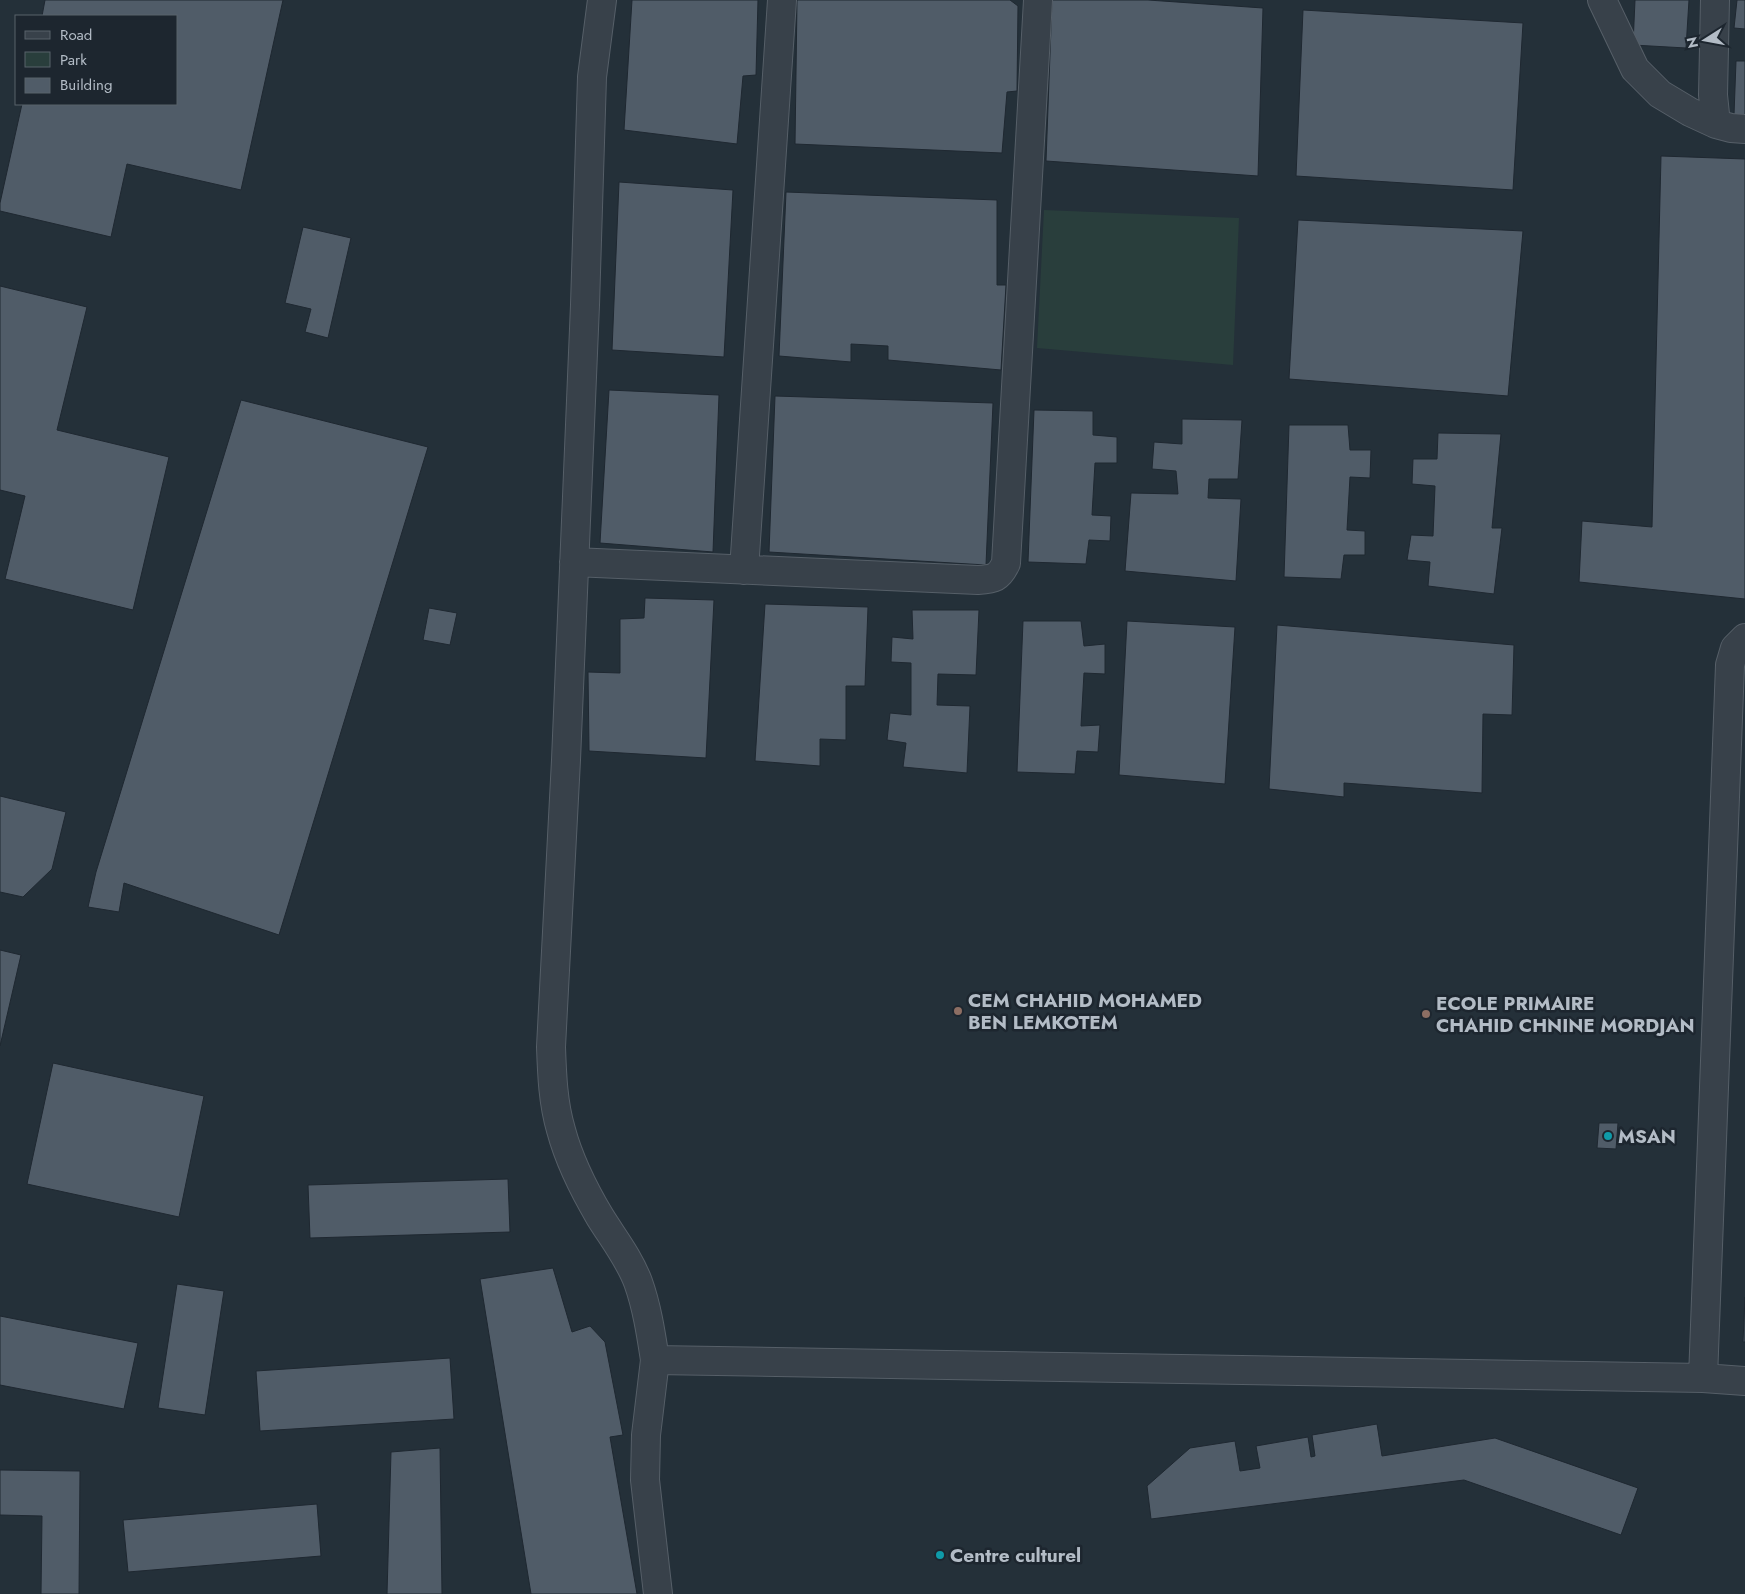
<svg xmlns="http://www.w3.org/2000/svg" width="1745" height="1594" viewBox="0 0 1745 1594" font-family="Jost,sans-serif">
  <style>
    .green { fill: #293e3c }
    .building { fill: #505c68; stroke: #1f2831 }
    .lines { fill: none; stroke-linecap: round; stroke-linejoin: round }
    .minor-casing { stroke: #565f68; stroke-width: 30 }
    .minor { stroke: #38414a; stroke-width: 28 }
    .education-dot { fill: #8d6e63; stroke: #1d262f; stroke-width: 2 }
    .culture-dot { fill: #0f9aa8; stroke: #1d262f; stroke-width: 2 }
    .labels { text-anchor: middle; stroke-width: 5; stroke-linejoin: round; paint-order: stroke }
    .poi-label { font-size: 19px; font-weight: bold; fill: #b3bcc6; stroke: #1d262f; text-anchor: start }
  </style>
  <rect width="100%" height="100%" fill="#243039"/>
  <path class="green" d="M1044,210l195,8 -6,147 -196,-17z"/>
  <path class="building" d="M45,0h238l-42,190 -114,-26 -16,73 -111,-26v-8l22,-99h154v-88h-134z
    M632,0h126l-2,75 -13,1 -6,68 -113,-14z
    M797,0h213l8,6 -1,85 -10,1 -5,61 -207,-9z
    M1052,0h96l115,8 -5,168 -212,-15z
    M1635,0h54l-3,48 -53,-3z
    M1737,0h8v29l-11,-1z
    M1303,10l220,13 -10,167 -217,-14z
    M1736,61h9v54h-11z
    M1661,156l84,3v440l-166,-17 3,-61 70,6z
    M619,182l114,8 -9,167 -112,-7z
    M786,192l211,8v85h9l-5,85 -113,-10v-14l-37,-2v18l-72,-6z
    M1298,220l225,11 -15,165 -219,-17z
    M303,227l48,11 -23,100 -23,-6 6,-23 -26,-6z
    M0,286l87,21 -30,123 112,27 -36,153 -128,-31 20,-83 -25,-6z
    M609,390l110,5 -6,157 -113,-9z
    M775,396l218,7 -7,162 -217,-13z
    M241,400l187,47 -149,488 -155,-52 -5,29 -31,-5 8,-35z
    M1034,410l59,1v24l24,2v26h-22l-3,52 19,1 -1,25 -21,-1 -3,24 -58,-2z
    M1182,419l60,1 -4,59h-29l-1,19 33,1 -5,82 -111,-10 6,-78 47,1 -2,-23 -24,-2 2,-27 28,2z
    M1289,425h59l2,25h21l-1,28 -20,-1 -3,53 18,1v24h-21l-3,24 -57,-2z
    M1438,433l63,1 -9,94h10l-8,66 -66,-8 2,-24 -23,-2 4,-25 22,1 2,-50 -23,-2 1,-25h24z
    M645,598l69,2 -8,158 -117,-7 -1,-79 32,1v-54l24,-1z
    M765,604l103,3 -3,79h-19v54l-26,-1v27l-65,-5z
    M429,608l28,5 -7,32 -27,-5z
    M912,610h67l-3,65 -38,-1 -1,31 33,1 -3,67 -64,-6 3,-24 -19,-3 3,-27 21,2v-52l-20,-1 1,-25 21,2z
    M1023,621h58l3,25 21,-2v30l-21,-1 -3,53 19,-1 -2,27 -21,-1 -2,23 -58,-2z
    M1127,621l108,6 -10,157 -106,-9z
    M1277,625l237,20 -2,70 -29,-1 -1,79 -138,-10v14l-75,-8z
    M0,796l66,16 -14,57 -29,28 -23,-5z
    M0,950l21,5 -21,91z
    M53,1063l151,33 -25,121 -152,-33z
    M1599,1123h19l-2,26 -19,-1z
    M508,1179l2,53 -200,6 -2,-53z
    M553,1268l19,64 18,-6 15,16 18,93 -13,2 27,157h-106l-51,-315z
    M177,1284l47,7 -19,124 -47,-7z
    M1745,1297v45h-2z
    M0,1316l138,27 -14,66 -124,-24z
    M450,1358l4,61 -194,12 -4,-60z
    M1377,1424l5,32 113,-18 143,50 -17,47 -157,-55 -313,39 -4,-33 43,-38 45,-7 5,30 20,-3 -4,-22 52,-9 3,20 4,-1 -3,-21z
    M440,1448l2,146h-55l4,-142z
    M0,1470l80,1 -1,123h-38l1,-78 -42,-1z
    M317,1504l4,52 -193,16 -5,-52z"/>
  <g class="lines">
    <defs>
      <path id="minor" d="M602,0l-10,77 -7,228 -19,455 -15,287c1,28 2,56 10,83 8,30 23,60 39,87 13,21 29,41 38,65 9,25 13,52 17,78
        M1602,0l33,69 25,25 30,18 26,12
        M1715,0l-2,95 3,29 15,4 14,1
        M574,562l404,18c16,-1 21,-2 28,-17l32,-563
        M744,570l38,-570
        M1703,1378l27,-713 5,-17 10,-10
        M658,1594l-13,-114 1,-45 9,-75 1048,18 42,3"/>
    </defs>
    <use href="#minor" class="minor-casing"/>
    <use href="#minor" class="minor"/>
  </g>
  <g class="education-dot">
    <circle cx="958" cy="1011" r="5"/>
    <circle cx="1426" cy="1014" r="5"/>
  </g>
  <g class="culture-dot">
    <circle cx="1608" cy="1136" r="5"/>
    <circle cx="940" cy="1555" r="5"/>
  </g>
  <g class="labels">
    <g class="poi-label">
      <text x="968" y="1007">CEM CHAHID MOHAMED<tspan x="968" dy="22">BEN LEMKOTEM</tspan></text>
      <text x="1436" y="1010">ECOLE PRIMAIRE<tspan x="1436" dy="22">CHAHID CHNINE MORDJAN</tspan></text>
      <text x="1618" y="1143">MSAN</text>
      <text x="950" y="1562">Centre culturel</text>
    </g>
  </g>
  <rect x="15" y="15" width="162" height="90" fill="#1d262f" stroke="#59626b"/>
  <rect x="25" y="31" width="25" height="8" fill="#38414a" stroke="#59626b"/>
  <text x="60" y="40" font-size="15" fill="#b3bcc6">Road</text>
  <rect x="25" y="52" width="25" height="15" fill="#293e3c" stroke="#59626b"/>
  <text x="60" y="65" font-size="15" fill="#b3bcc6">Park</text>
  <rect x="25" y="78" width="25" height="15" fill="#505c68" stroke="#59626b"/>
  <text x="60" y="90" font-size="15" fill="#b3bcc6">Building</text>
  <g transform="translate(1705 40) rotate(259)" stroke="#1d262f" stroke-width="4" paint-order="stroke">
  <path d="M0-4L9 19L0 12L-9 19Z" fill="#b3bcc6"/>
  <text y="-8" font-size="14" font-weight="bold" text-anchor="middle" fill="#b3bcc6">N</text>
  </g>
</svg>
